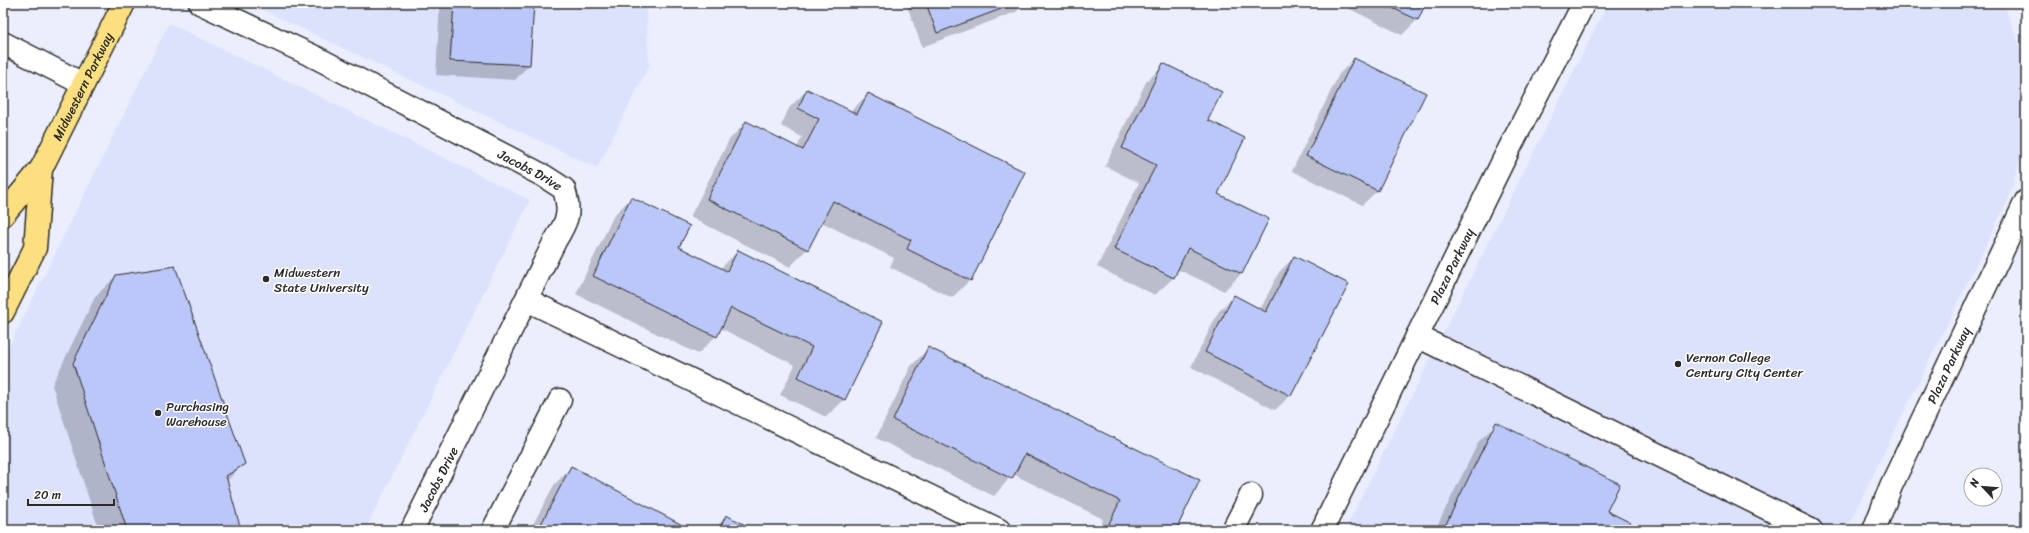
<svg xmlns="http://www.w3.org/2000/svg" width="2029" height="533" viewBox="0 0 2029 533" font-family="Sriracha,sans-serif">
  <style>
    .built { fill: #dce2fc }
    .shadow { fill: #0003 }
    .building { fill: #bac7f8; stroke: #2b2b2b }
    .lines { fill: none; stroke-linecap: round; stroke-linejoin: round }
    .minor-casing { stroke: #2b2b2b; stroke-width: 25 }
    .major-casing { stroke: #2b2b2b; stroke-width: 25 }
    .minor { stroke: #fff; stroke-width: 22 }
    .major { stroke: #fce080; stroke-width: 22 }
    .poi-dot { fill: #2b2b2b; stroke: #fff; stroke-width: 1.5 }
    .labels { text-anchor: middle; stroke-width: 3; stroke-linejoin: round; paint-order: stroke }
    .street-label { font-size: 13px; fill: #2b2b2b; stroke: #fff }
    .poi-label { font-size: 13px; fill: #2b2b2b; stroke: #fff; text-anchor: start }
  </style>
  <rect width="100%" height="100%" fill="#eaeefd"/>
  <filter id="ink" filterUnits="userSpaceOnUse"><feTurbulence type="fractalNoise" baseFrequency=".025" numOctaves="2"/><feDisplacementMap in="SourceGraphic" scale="8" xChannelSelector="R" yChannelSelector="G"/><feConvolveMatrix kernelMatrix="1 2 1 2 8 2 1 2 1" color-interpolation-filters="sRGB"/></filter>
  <g filter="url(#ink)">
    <path class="built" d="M248,3h398l3,63 -52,102z
      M1608,3h395l23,57v72l-2,12 -15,54 -163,332h-501z
      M169,23l361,177 -165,330h-362v-171z"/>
    <path class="shadow" d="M440,3h93l-4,62 -14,15 -79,-5z
      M906,3h119l-9,9 -94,35z
      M1338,3h87l-8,17 -15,15z
      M1354,59l70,34 -47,98 -15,14 -70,-34 47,-97z
      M1164,65l43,55 9,75 25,79 -17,17 -47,-22 -4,9 -18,17 -58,-28 42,-84 -34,-17 41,-84z
      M807,90l43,22 18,-18 102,186 -18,18 -62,-31 4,-9 -73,-36 -14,27 -17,18 -100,-50 39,-77 17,-18 51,26 5,-11 -21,-11 8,-18z
      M631,198l46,50 43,21 18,-18 144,72 -38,77 -18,17 -46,-22 15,-30 -75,-37 -4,8 -18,18 -122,-60 38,-79z
      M1294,257l53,27 -57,112 -15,14 -84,-43 28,-56 15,-15 26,14 19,-38z
      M116,276l128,187 -17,18 13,49h-141l-47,-145 43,-88z
      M929,348l246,182h-77l5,-11 -90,-45 -19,22 -118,-58 35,-72z
      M1497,424l108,87 21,19h-191l44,-89z
      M571,467l112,63h-153l24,-45z
      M727,516l26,14h-40z"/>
    <path class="building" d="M454,3h80l-4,62 -80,-4z
      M926,3h91l-80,30z
      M1382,3h44l-8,17z
      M1354,58l72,35 -48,98 -72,-35z
      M1163,63l59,29 -14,28 37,18 -27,56 51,25 -27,55 -54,-26 -14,30 -60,-29 42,-84 -34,-17z
      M807,89l50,25 11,-21 157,79 -54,109 -64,-32 4,-9 -78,-39 -25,49 -101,-51 39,-78 57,29 16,-31 -21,-11z
      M631,197l59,29 -11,21 48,24 11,-21 145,72 -38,78 -47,-23 14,-30 -81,-39 -14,29 -124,-61z
      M1294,256l55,28 -58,112 -86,-44 29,-57 32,17z
      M175,266l70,198 -19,12 15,54h-114l-54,-167 43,-88z
      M928,347l272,133 -24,50h-70l14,-29 -95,-47 -13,25 -119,-59z
      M1496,422l124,62 -13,27 24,12 -4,7h-184z
      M571,466l115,61 -1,3h-147z
      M726,515l29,15h-36z"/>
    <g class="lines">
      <defs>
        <g id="minor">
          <path id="s1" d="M200,3l117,55 227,118 20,13c7,24 4,31 -9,52l-143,289"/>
          <path d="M3,43l80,41"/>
          <path d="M527,300l472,230"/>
          <path d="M1417,336l394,194"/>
          <path d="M493,530l67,-130"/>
          <path d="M1233,530l18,-35"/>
          <path id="s2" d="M1322,530l181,-369 81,-158"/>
          <path id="s3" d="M1874,530l17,-44 135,-285"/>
        </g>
        <g id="major">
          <path id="s4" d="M3,215l38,-46 83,-166"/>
          <path d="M3,312l32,-64 6,-79"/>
        </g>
      </defs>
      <use href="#minor" class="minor-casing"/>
      <use href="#major" class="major-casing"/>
      <use href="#minor" class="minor"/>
      <use href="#major" class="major"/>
    </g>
  </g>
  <g class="poi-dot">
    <circle cx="266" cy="279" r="4"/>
    <circle cx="1678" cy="364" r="4"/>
    <circle cx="158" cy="413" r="4"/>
  </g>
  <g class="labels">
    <g class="street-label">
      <text dy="5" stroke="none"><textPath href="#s4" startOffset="152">Midwestern Parkway</textPath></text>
      <text dy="5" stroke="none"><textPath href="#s1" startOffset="370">Jacobs Drive</textPath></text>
      <text dy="5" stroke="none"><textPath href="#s2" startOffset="294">Plaza Parkway</textPath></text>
      <text dy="5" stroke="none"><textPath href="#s3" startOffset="181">Plaza Parkway</textPath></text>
      <text transform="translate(438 479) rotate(-63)" y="5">Jacobs Drive</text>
    </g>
    <g class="poi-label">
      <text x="274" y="277">Midwestern<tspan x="274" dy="15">State University</tspan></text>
      <text x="1686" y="362">Vernon College<tspan x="1686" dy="15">Century City Center</tspan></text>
      <text x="166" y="411">Purchasing<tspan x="166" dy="15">Warehouse</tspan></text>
    </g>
  </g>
  <rect width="2029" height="533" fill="none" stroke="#fff" stroke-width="16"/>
  <rect x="8" y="8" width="2013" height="517" fill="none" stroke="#2b2b2b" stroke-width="1.5" filter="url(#ink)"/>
  <g transform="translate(1983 487) rotate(296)"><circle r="19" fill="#ffffff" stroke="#aaaaaa"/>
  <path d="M0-3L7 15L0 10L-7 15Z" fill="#2b2b2b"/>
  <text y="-6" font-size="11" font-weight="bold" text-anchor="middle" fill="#2b2b2b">N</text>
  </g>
  <path d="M28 499v6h86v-6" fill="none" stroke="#2b2b2b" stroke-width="2"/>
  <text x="34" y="499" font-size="12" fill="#2b2b2b" stroke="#ffffff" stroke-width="3" paint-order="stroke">20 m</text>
</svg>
